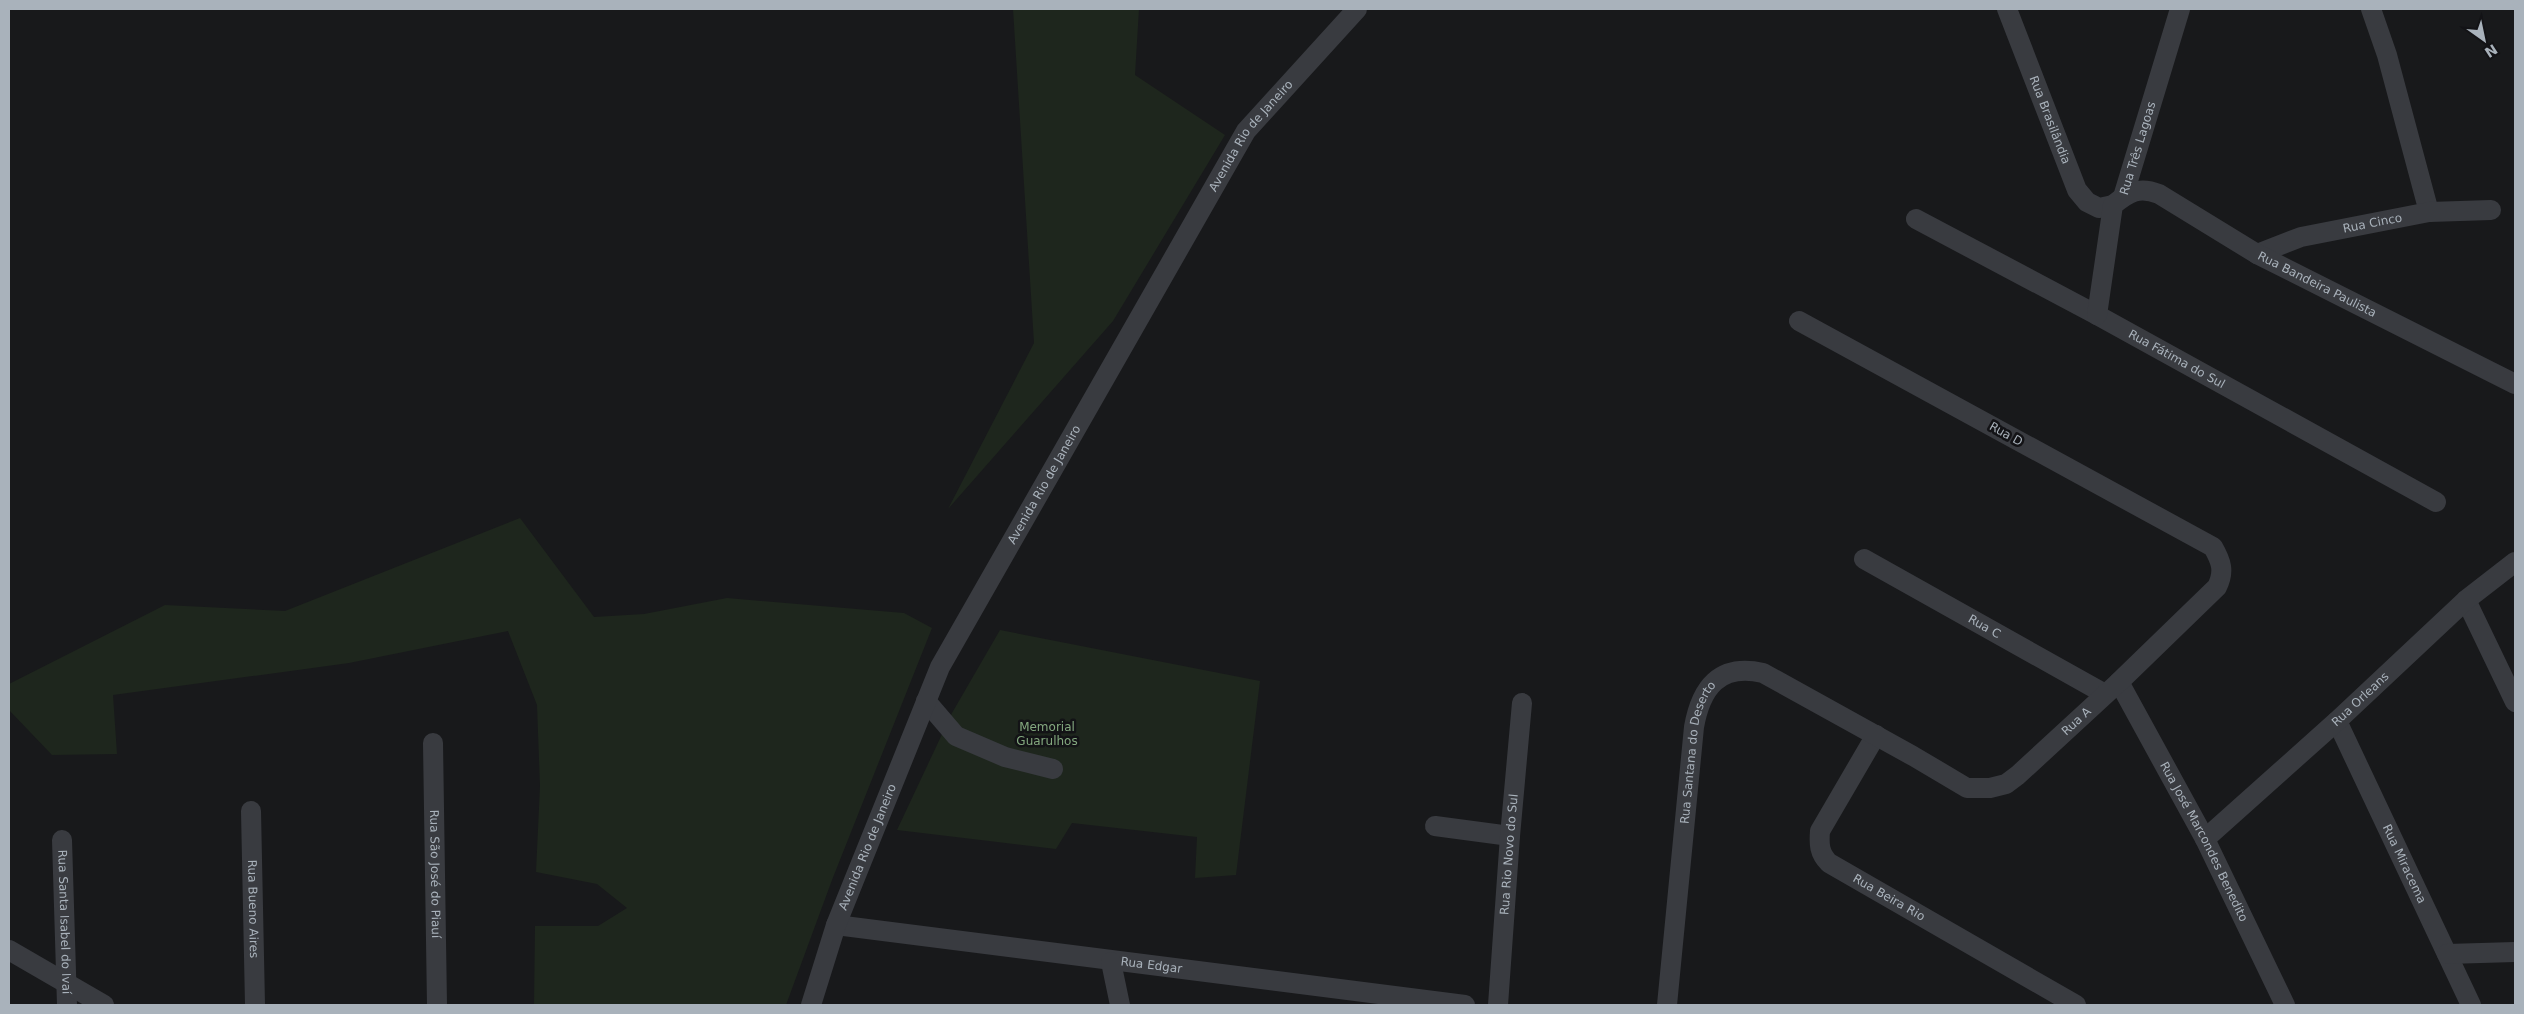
<svg xmlns="http://www.w3.org/2000/svg" width="2524" height="1014" viewBox="0 0 2524 1014" font-family="'DejaVu Sans',sans-serif">
  <style>
    .green { fill: #1e261d }
    .lines { fill: none; stroke-linecap: round; stroke-linejoin: round }
    .minor { stroke: #393b40; stroke-width: 20 }
    .labels { text-anchor: middle; stroke-width: 5; stroke-linejoin: round; paint-order: stroke }
    .street-label { font-size: 12px; fill: #a9b2bb; stroke: #131316 }
    .park-label { font-size: 12px; fill: #84a87f; stroke: #131316 }
  </style>
  <rect width="100%" height="100%" fill="#18191b"/>
  <path class="green" d="M1013,9h126l-4,66 90,60 -112,186 -165,188 86,-166z
    M520,518l74,99 50,-3 83,-16 177,15 28,15 -100,252 -46,125h-252l1,-79h63l29,-18 -30,-24 -61,-12 4,-86 -3,-81 -29,-74 -159,32 -236,32 4,59 -65,1 -43,-45v-26l156,-79 120,6z
    M1000,630l260,51 -24,194 -41,3 2,-41 -125,-14 -16,26 -159,-19 55,-117z"/>
  <g class="lines">
    <g class="minor">
      <path id="s1" d="M2007,9l70,181 10,12 12,6 14,-3"/>
      <path d="M2371,9l16,46 42,157"/>
      <path id="s2" d="M2123,197l57,-188"/>
      <path id="s3" d="M1916,219l181,96 339,187"/>
      <path id="s4" d="M2257,254l44,-17 128,-25 62,-2"/>
      <path id="s5" d="M2097,315l16,-110c16,-13 26,-19 46,-11l98,60 258,130"/>
      <path id="s6" d="M1864,559l241,135"/>
      <path d="M2466,600l49,102"/>
      <path id="s7" d="M2119,682l86,157 80,166"/>
      <path d="M926,701l30,35 49,21 48,12"/>
      <path id="s8" d="M2337,721l134,284"/>
      <path id="s9" d="M1876,735l-56,96c-1,13 -1,22 9,32l247,142"/>
      <path id="s10" d="M433,743l4,262"/>
      <path id="s11" d="M251,811l4,194"/>
      <path d="M1435,826l75,10"/>
      <path id="s12" d="M2205,839l132,-118 129,-121 49,-38"/>
      <path id="s13" d="M62,840l5,165"/>
      <path id="s14" d="M836,925l629,80"/>
      <path d="M9,950l95,55"/>
      <path d="M2447,954l68,-2"/>
      <path d="M1111,962l9,43"/>
      <path id="s15" d="M811,1005l25,-80 104,-258 306,-536 111,-122"/>
      <path id="s16" d="M1498,1005l12,-169 12,-133"/>
      <path id="s17" d="M1667,1005l27,-278c7,-39 25,-64 69,-54l150,83 54,32h23l16,-4 12,-9 101,-93 98,-95c8,-16 4,-26 -4,-40l-414,-226"/>
    </g>
  </g>
  <g class="labels">
    <g class="street-label">
      <text dy="4" stroke="none"><textPath href="#s1" startOffset="119">Rua Brasilândia</textPath></text>
      <text dy="4" stroke="none"><textPath href="#s15" startOffset="978">Avenida Rio de Janeiro</textPath></text>
      <text dy="4" stroke="none"><textPath href="#s2" startOffset="51">Rua Três Lagoas</textPath></text>
      <text dy="4" stroke="none"><textPath href="#s4" startOffset="120">Rua Cinco</textPath></text>
      <text dy="4" stroke="none"><textPath href="#s5" startOffset="344">Rua Bandeira Paulista</textPath></text>
      <text dy="4" stroke="none"><textPath href="#s3" startOffset="296">Rua Fátima do Sul</textPath></text>
      <text transform="translate(2006 434) rotate(29)" y="4">Rua D</text>
      <text dy="4" stroke="none"><textPath href="#s15" startOffset="572">Avenida Rio de Janeiro</textPath></text>
      <text dy="4" stroke="none"><textPath href="#s6" startOffset="138">Rua C</textPath></text>
      <text dy="4" stroke="none"><textPath href="#s12" startOffset="209">Rua Orleans</textPath></text>
      <text dy="4" stroke="none"><textPath href="#s17" startOffset="749">Rua A</textPath></text>
      <text dy="4" stroke="none"><textPath href="#s17" startOffset="255">Rua Santana do Deserto</textPath></text>
      <text dy="4" stroke="none"><textPath href="#s7" startOffset="181">Rua José Marcondes Benedito</textPath></text>
      <text dy="4" stroke="none"><textPath href="#s15" startOffset="168">Avenida Rio de Janeiro</textPath></text>
      <text dy="4" stroke="none"><textPath href="#s16" startOffset="151">Rua Rio Novo do Sul</textPath></text>
      <text dy="4" stroke="none"><textPath href="#s8" startOffset="158">Rua Miracema</textPath></text>
      <text dy="4" stroke="none"><textPath href="#s10" startOffset="131">Rua São José do Piauí</textPath></text>
      <text dy="4" stroke="none"><textPath href="#s9" startOffset="215">Rua Beira Rio</textPath></text>
      <text dy="4" stroke="none"><textPath href="#s11" startOffset="98">Rua Bueno Aires</textPath></text>
      <text dy="4" stroke="none"><textPath href="#s13" startOffset="82">Rua Santa Isabel do Ivaí</textPath></text>
      <text dy="4" stroke="none"><textPath href="#s14" startOffset="318">Rua Edgar</textPath></text>
    </g>
    <g class="park-label">
      <text x="1047" y="731">Memorial<tspan x="1047" dy="14">Guarulhos</tspan></text>
    </g>
  </g>
  <rect width="2524" height="1014" fill="none" stroke="#a9b2bb" stroke-width="20"/>
  <g transform="translate(2484 40) rotate(147)" stroke="#131316" stroke-width="4" paint-order="stroke">
  <path d="M0-4L9 19L0 12L-9 19Z" fill="#a9b2bb"/>
  <text y="-8" font-size="14" font-weight="bold" text-anchor="middle" fill="#a9b2bb">N</text>
  </g>
</svg>
